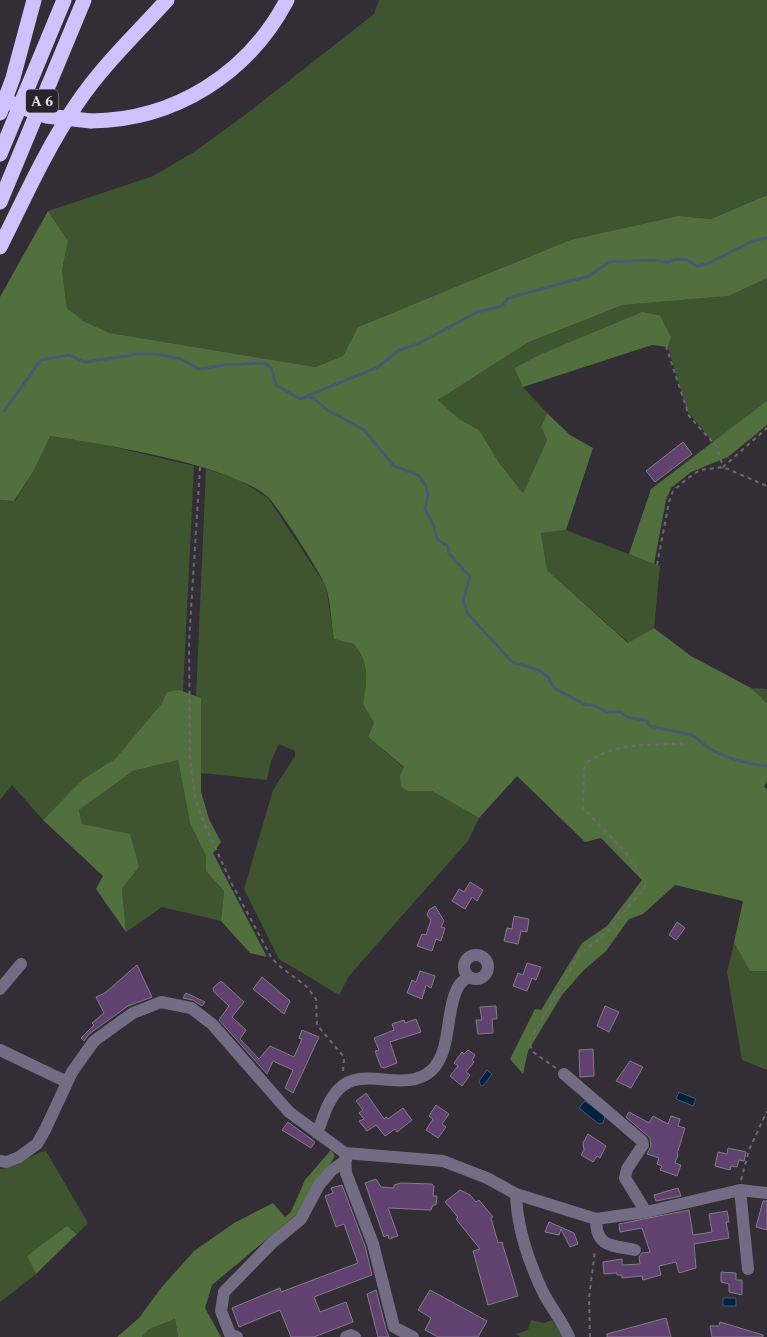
<svg xmlns="http://www.w3.org/2000/svg" width="767" height="1337" viewBox="0 0 767 1337" font-family="Spectral,serif">
  <style>
    .green { fill: #3e5530 }
    .forest { fill: #52703e }
    .water { fill: #00213e; stroke: #445a70 }
    .lines { fill: none; stroke-linecap: round; stroke-linejoin: round }
    .stream { stroke: #445a70; stroke-width: 3 }
    .building { fill: #614170; stroke: #837d86 }
    .path { stroke: #6e6971; stroke-width: 2; stroke-dasharray: 4 4; stroke-linecap: butt }
    .minor { stroke: #726d85; stroke-width: 12 }
    .highway { stroke: #cec1fd; stroke-width: 15 }
    .highway-bridge { stroke: #cec1fd; stroke-width: 15 }
    .labels { text-anchor: middle; stroke-width: 4; stroke-linejoin: round; paint-order: stroke }
    .shield { fill: #29242b; stroke: #aba8ad; stroke-width: 1 }
    .shield-label { font-size: 14px; font-weight: bold; fill: #e3e0e5 }
  </style>
  <rect width="100%" height="100%" fill="#332d36"/>
  <path class="green" d="M379,0h388v195l-56,24 -33,-3 -108,24 -212,87 -15,29 -29,11 -204,-34 -27,-12 -16,-13 -5,-38 6,-29 -20,-30 105,-35 41,-24 51,-37 129,-101z
    M767,278v123l-53,42 -27,-32 -19,-64 3,-10 -11,-22 -18,-3 -101,42 -27,14 9,19 24,26 -6,14 6,13 -24,53 -23,-29 -21,-34 -20,-11 -21,-19 91,-58 94,-37 106,-9z
    M49,436l53,8 92,22 -11,226h-16l-5,11 -47,56 -32,20 -40,41 -31,-35 -12,15v-300l15,1 18,-29z
    M206,469l32,10 30,19 58,88 8,53 20,5c16,21 13,35 9,60l11,19 -6,14 36,31 -3,18 6,5h25l47,27 -11,23 -119,135 -10,19 -60,-36 -35,-70 29,-99 22,-34v-5l-16,-7 -8,17 -4,19 -66,-7v-75l-5,-2z
    M566,530l94,36 -6,62 -25,15 -82,-73 -6,-37z
    M751,688l16,1v14z
    M178,760l12,63 16,33v15l18,20 -3,30 -59,-14 -36,25 -4,-43 17,-22 -57,-43 -3,-14 54,-39z
    M734,943l16,28h17v99l-25,-10 -15,-88z
    M46,1151l42,72 -11,11 -5,-5 -45,27 9,18 -36,28v-133c16,1 30,-16 46,-18z
    M175,1319l3,18h-36l7,-8z
    M531,1320l13,3 8,-3 13,17h-45l-4,-3 12,-4z"/>
  <path class="forest" d="M767,195v83l-38,18 -106,9 -94,37 -91,58 21,19 20,11 21,34 23,29 24,-53 -6,-13 6,-14 23,22 23,13 -27,82 -25,3 6,37 81,73 26,-15 37,28 60,32 16,15v78l-3,6 3,2v182h-17l-16,-28 9,-42 -68,-16 -32,29 -14,5 -23,32 -22,19 -22,25 -34,56 -5,23 -13,-15 25,-50 6,1 41,-67 25,-17 35,-46 -41,-42 -16,4 -68,-66 -38,42 -47,-27h-25l-6,-5 -1,-10 4,-9 -36,-30 6,-14 -11,-19c4,-25 7,-39 -9,-60l-20,-5c-3,-16 -3,-36 -8,-52 -4,-12 -49,-82 -58,-90 -39,-33 -166,-53 -218,-61l-17,36 -19,29 -14,-1v-203l48,-86 20,30 -6,29 5,38 16,13 27,12 205,34 28,-11 15,-29 212,-87 108,-24 33,3z
    M642,312l18,3 11,22 -3,10 -16,-2 -129,42 -9,-19 27,-14z
    M767,401v24l-39,32 -37,15 -20,16 -5,12 -12,64 -25,-10 22,-65z
    M179,690l22,8v94l8,27 12,23 -8,11 54,104 -17,-4 -29,-32 3,-30 -18,-20v-15l-16,-33 -12,-63 -45,11 -54,39 3,14 48,10 9,33 -17,22 4,43 -30,-43 7,-13 -60,-56 40,-41 32,-20 47,-56 5,-11z
    M331,1150l4,6 -32,53 -91,76 -7,23 16,29h-43l-3,-18 -26,10 -7,8h-25l22,-19 22,-30 33,-37 40,-28 39,-20 12,14 6,-5 14,-32z
    M67,1226l10,8 -41,40 -9,-18z"/>
  <path class="water" d="M487,1070l5,4 -8,11 -3,1 -2,-5z
    M679,1092l17,7 -3,7 -17,-7z
    M585,1101l20,15 -2,7 -4,1 -20,-16z
    M723,1298h13v8h-13z"/>
  <g class="lines">
    <path class="stream" d="M308,396l7,3 11,10 38,21 30,36 24,9 8,11 2,9 -3,14c2,5 6,10 8,15 5,16 0,14 15,22l1,7 21,24 -7,23 5,14 44,48 27,8 9,7 6,11 32,17h7l14,7h13l10,6 16,2 4,6c14,3 28,6 42,9 6,2 12,11 18,14 18,10 35,15 57,17
      M4,411l37,-51 28,-5 16,7 54,-8h17l25,5 18,10 25,-4 41,-2 6,5 5,17 24,14 78,-32 21,-17 19,-6 59,-32 25,-6 6,-8 81,-22 20,-14 43,-2 16,2 10,-3 9,1 10,6 10,-2 48,-24 12,-2"/>
  </g>
  <path class="building" d="M683,442l9,12 -37,28 -9,-11z
    M470,882l13,8 -6,11 -5,-4 -7,12 -13,-8 7,-12 5,3z
    M435,906l9,15 -3,6 4,1 -4,13 -5,-2 -4,12 -15,-5 5,-12 4,1 5,-15 -4,-5 2,-5z
    M514,916l15,3 -2,13 -6,-1 -3,13 -14,-3 3,-13 5,1z
    M677,922l8,6 -9,12 -7,-5z
    M527,963l14,4 -5,13 -4,-2 -5,13 -14,-5 5,-13 5,2z
    M137,965l15,32 -24,9 -39,28 -5,7 -3,-3 13,-13 -2,-2 12,-10 -8,-16 9,-4z
    M420,971l15,5 -4,12 -5,-3 -4,14 -15,-6 5,-13 4,2z
    M262,977l28,24 -6,13 -31,-25z
    M221,981l23,21 -12,15 14,13 -6,9 19,20 11,-13 24,11 8,-18 -3,-1 3,-8 17,7 -26,56 -8,-5 8,-18 -20,-9 -6,13 -48,-54 10,-14 -15,-14 -1,-4z
    M186,993l19,9 -3,4 -9,-6 -10,-2z
    M496,1006l1,13h-5l1,14 -15,1 -2,-14h6l-2,-13z
    M605,1006l14,6 -10,20 -12,-6z
    M416,1019l5,13 -31,10 7,21 -13,5 -3,-1 -6,-16 4,-1 -5,-12 20,-8 -2,-6 12,-4 1,3z
    M593,1049l1,27 -14,1 -1,-27z
    M468,1050l7,5 -3,5 2,2 -8,10 4,3 -8,11 -12,-10 8,-10 -4,-3 8,-11 2,2z
    M630,1061l13,6 -12,21 -15,-7z
    M366,1093l18,26 2,-2 2,2 15,-11 9,12 -15,12 -2,-3 -10,7 -9,-11 -9,6 -8,-10 5,-2 -5,-6 4,-3 -7,-9z
    M436,1105l13,9 -7,10 4,3 -8,11 -12,-8 7,-11 -4,-3z
    M629,1112l20,11 4,-7 15,8 3,-8 9,3 -2,7 7,2 -8,26 1,1 -3,8 6,2 -4,11 -17,-6 2,-4 -5,-2 2,-6 -12,-4 4,-8 -1,-8 -24,-21z
    M288,1122l27,20 -4,6 -29,-18z
    M588,1134l18,12 -6,12 -3,-2 -4,6 -12,-7 3,-5 -1,-7z
    M728,1148l18,4 -2,9 -5,-1 -2,7 -6,-1 -1,4 -15,-4 3,-14 9,2z
    M376,1179l5,8 13,1v-3l7,-2 31,1 2,2 -1,10h4l-1,9h-3l-2,5 -43,-2 10,28 -9,3 -1,-4 -4,2 -19,-54z
    M342,1185l23,61 7,29 -58,22 6,15 26,-10 7,20 -39,15h-23l-11,-27 -41,17 -7,-19 48,-20 1,4 77,-29 -14,-39 -8,3 -11,-31 8,-3 -2,-5z
    M678,1188l3,8 -25,5 -2,-6z
    M460,1190l10,5 6,7 3,-2 14,17 -2,1 7,25 4,-1 16,54 -30,9 -15,-54 7,-2 -24,-30 2,-2 -13,-15z
    M763,1201h4v29l-11,-3z
    M689,1210l4,25 19,-3 -3,-18 18,-3 2,11h-3l3,16 -35,6 2,24 -17,5 -3,-11 -17,4 2,9 -18,5 -1,-4 -20,2v-3h-5v-2l-13,1 -1,-12 19,-3v6l18,-1 -1,-7 3,-4 8,-1 -8,-24 -22,4 -1,-8z
    M549,1222l25,11 4,11 -8,3 -9,-18 -2,6 -14,-3z
    M721,1272l15,1v7h6v15l-13,-3v-8l-8,-2z
    M376,1290l10,39 3,8h-11l-11,-43z
    M430,1290l57,31 -9,16h-40l-13,-7 6,-12 -13,-8z
    M666,1318l5,19h-64v-3z
    M720,1322l43,13v2h-51l-2,-11h9z"/>
  <g class="lines">
    <path class="path" d="M666,346l23,70 28,31 6,20 44,-39
      M200,467l-11,175 1,118 5,37 9,26 28,61 39,73 7,8 28,21 10,13 1,26 27,32 -1,15
      M657,565l12,-63 4,-11 15,-13 12,-8 23,-3 44,19
      M556,1068l-23,-16 -4,-10 49,-86 30,-25 39,-47 -21,-31 -43,-45 1,-39 3,-7c37,-23 61,-15 101,-19
      M741,1180l8,-30 18,-39
      M590,1337l-1,-39 6,-48"/>
    <path class="minor" d="M464 967a12 12 0 1 1 24 0a12 12 0 1 1-24 0Z
      M0,989l21,-25
      M0,1050l67,32
      M564,1074l78,67 1,4 -16,24 -2,9 21,34
      M317,1133c6,-14 10,-32 22,-44 24,-25 66,6 93,-19 20,-20 13,-59 26,-83 2,-4 7,-8 10,-11
      M345,1153l1,20 27,71 21,83 19,10
      M0,1161l7,1 12,-5 18,-13 8,-14 27,-58 22,-31 39,-28 28,-11 30,6 21,16 77,88 56,41 98,8 44,17 29,16 80,25 50,-7 94,-22 27,3
      M740,1190l8,79
      M516,1194c1,33 12,66 26,96 8,17 20,30 27,47
      M596,1219c0,29 16,26 39,31
      M237,1337l-7,-3 -9,-23 3,-19 49,-50 28,-23 18,-34 12,-14 15,-11
      M346,1337l5,-2 4,2"/>
    <path class="highway" d="M0,113l13,-35 21,-78
      M91,121c84,-1 157,-47 196,-121
      M0,154l64,-154
      M0,202l84,-202
      M0,247c24,-48 46,-98 76,-142 26,-39 60,-71 91,-105"/>
    <path class="highway-bridge" d="M0,99l46,17 45,5"/>
  </g>
  <g class="labels">
    <rect class="shield" x="26" y="89.5" width="32" height="23" rx="4"/>
    <g class="shield-label">
      <text x="42" y="106">A 6</text>
    </g>
  </g>
</svg>
